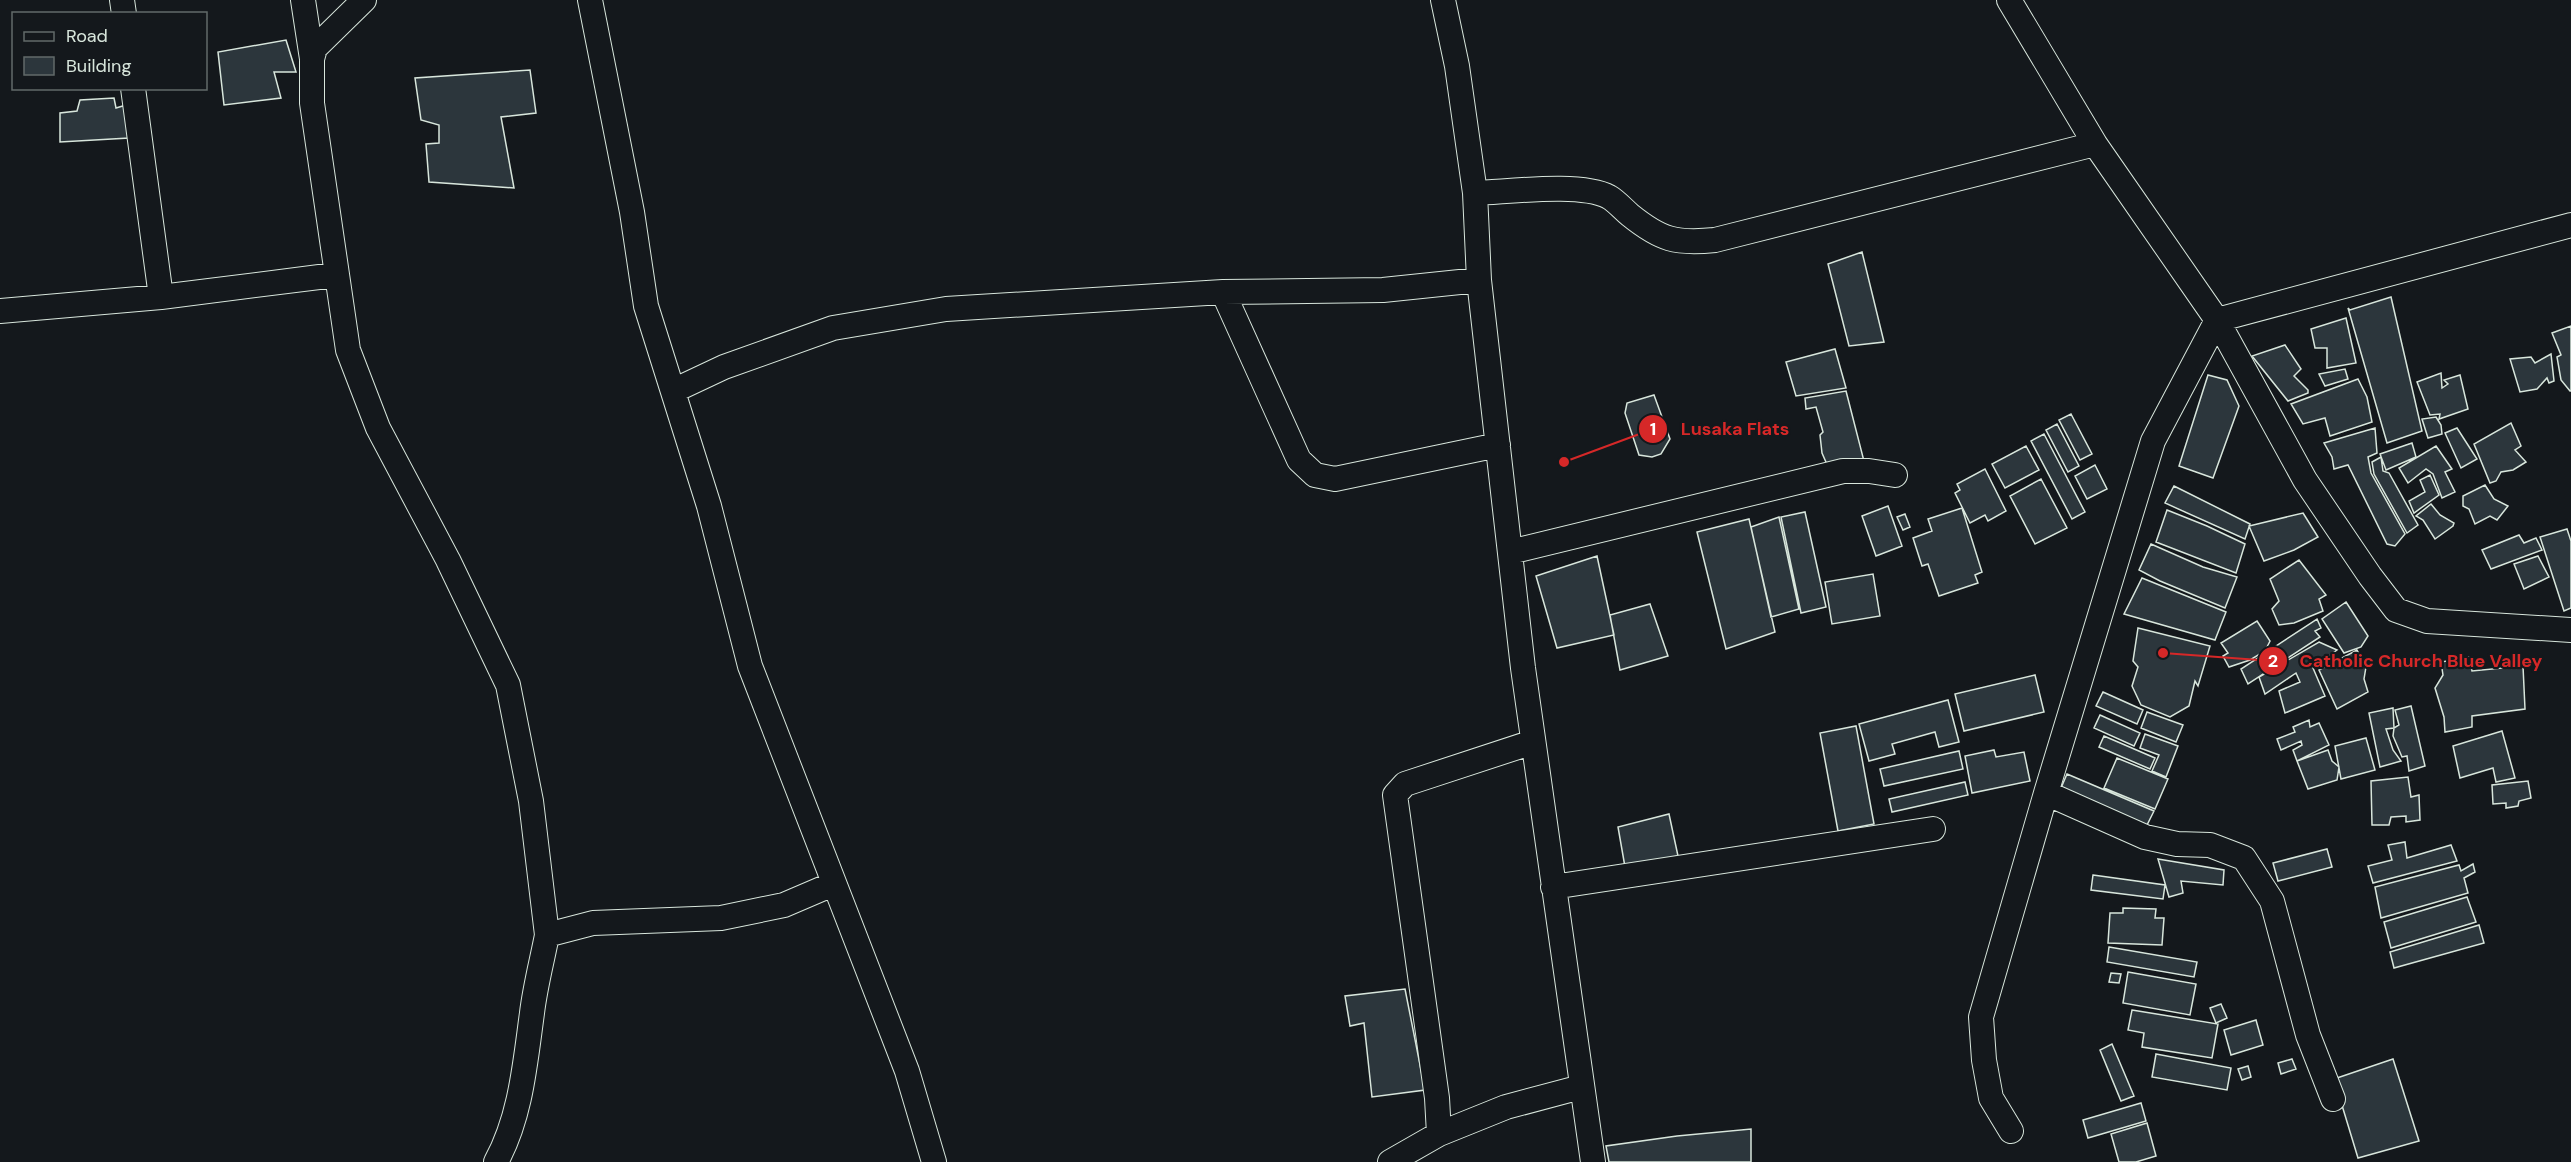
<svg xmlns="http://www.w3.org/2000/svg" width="2571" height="1162" viewBox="0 0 2571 1162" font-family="'DM Sans',sans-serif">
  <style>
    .building { fill: #2c363c; stroke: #d8e6dc; stroke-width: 1.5 }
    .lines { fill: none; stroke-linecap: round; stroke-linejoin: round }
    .minor-casing { stroke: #d8e6dc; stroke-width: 26 }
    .minor { stroke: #14181c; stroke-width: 24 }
    .leader { fill: none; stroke: #d62828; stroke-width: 2 }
    .callout-dot { fill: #d62828; stroke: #14181c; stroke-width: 2 }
    .mark-label { font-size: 18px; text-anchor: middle; font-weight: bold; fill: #fff }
    .callout-label { font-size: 18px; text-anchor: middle; font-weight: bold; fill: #d62828; stroke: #14181c; stroke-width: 4.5; stroke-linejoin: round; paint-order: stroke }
  </style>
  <rect width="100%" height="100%" fill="#14181c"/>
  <path class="building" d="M286,40l10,32h-22l7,26 -57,7 -6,-53z
    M530,70l6,43 -35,4 13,71 -85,-6 -3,-38 13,-1v-18l-18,-5 -6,-42z
    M114,98l2,10 10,-3 3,33 -69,4v-29l17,-2 3,-11z
    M1862,252l22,90 -35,4 -21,-82z
    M2391,297l31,134 -35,12 -39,-135 2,2z
    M2346,318l10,45 -29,5v-20h-12l-4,-19z
    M2571,326v65h-1l-9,-11 -4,-23 4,-2 -9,-22z
    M2285,345l16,24 -7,7 14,14v3l-20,8 -36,-45z
    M1835,349l11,39 -50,8 -10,-34z
    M2551,354l3,27 -5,2 -2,-5 -10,11 -17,3 -10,-33 21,-2 4,6z
    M2345,369l3,10 -23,7 -6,-12z
    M2441,373l1,15 6,-4 -4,-4 16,-5 8,34 -29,10 1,-5 -10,1 -13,-33z
    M2208,375l19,5 12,26 -26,72 -34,-12z
    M2358,379l9,18 5,25 -42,14 -5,-18 -22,6 -12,-20z
    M1846,391l19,74 -36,4 -7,-16 -2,-18 3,-3 -7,-25 -10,2 -1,-11z
    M1654,395l16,44 -9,15 -9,3 -13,-2 -14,-42 2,-10z
    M2071,414l21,40 -12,6 -21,-40z
    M2436,417l5,8 1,9 -14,4 -6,-19z
    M2511,423l10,23 -6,4 11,12 -13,8 -12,2 -5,9 -6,2 -16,-39z
    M2057,424l22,42 -11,6 -22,-42z
    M2375,428l2,25 -9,4 3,16 34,61 -10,12 -8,-2 -39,-79 -14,4 -2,-12 -8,-14z
    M2457,428l20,31 -16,9 -16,-35z
    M2044,434l41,78 -13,7 -41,-78z
    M2412,443l4,14 -30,13 -6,-16z
    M2026,446l13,24 -34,18 -13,-24z
    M2436,446l16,23 -7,3 10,20 -13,6 -9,-24 -7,-5 -18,14 -9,-15z
    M2381,457l2,14 6,2 29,52 -11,8 -33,-59 -2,-12z
    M2095,465l12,24 -20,10 -12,-23z
    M1985,469l21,42 -18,10 -3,-6 -15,8 -15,-30 5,-3 -3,-6z
    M2430,475l9,20 -25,18 -5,-12 16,-9 -5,-12z
    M2041,479l26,49 -32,16 -25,-48z
    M2485,485l9,14 14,7 -11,14 -7,-4 -15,8 -6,-15 -6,-3v-10z
    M2174,486l76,38 -5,15 -80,-36z
    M2431,504l9,11 14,8 -1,3 -18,13 -12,-19 -7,-4z
    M1888,506l14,40 -26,10 -14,-40z
    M1962,508l20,64 -7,3 3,8 -39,13 -11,-32 -6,2 -9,-28 19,-7 -4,-12z
    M2167,510l40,16 38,18 -9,29 -80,-31z
    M1805,512l21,95 -25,6 -20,-96z
    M2303,513l15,24 -24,13 -30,11 -15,-35z
    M1905,514l5,13 -7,3 -6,-13z
    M1779,517l20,92 -28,8 -20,-90z
    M1749,519l26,113 -49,17 -29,-117z
    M2567,529l4,12v67l-7,3 -24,-74z
    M2519,535l5,8 12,-5 6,12 -51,19 -9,-19z
    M2151,544l52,23 34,10 -12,31 -65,-27 -21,-11z
    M1597,556l17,79 -57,13 -21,-72z
    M2538,556l11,21 -25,12 -10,-25z
    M2299,560l27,35 -7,4 4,12 -29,12 -15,2 -7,-16 7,-8 -9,-22z
    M1873,574l7,42 -48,8 -7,-42z
    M2142,578l84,34 -11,28 -91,-26z
    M2346,602l22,34 -7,11 -17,6 -22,-34z
    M1650,604l18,52 -48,14 -10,-55z
    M2317,619l4,9 -6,3 5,6 -72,47 -7,-15z
    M2257,621l13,20 -5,10 -15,9 -21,7 -6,-11 5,-3 -7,-10z
    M2138,628l72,18 -12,40 -3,-5 -6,25 -19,11 -29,-12 -9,-19 6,-19 -5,-6z
    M2319,642l18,8 -24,18 12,28 -40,17 -6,-22 21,-9 -4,-9 -31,21 -6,-17z
    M2357,650l9,17 -2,12 4,13 -31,17 -18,-39z
    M2469,657l3,14 51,-5 2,43 -53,7v11l-27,5 -1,-15 -9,-29 8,-13 -2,-13z
    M2035,675l9,37 -80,19 -9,-37z
    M2103,692l40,18 -6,14 -41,-18z
    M1948,700l11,42 -20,5 -4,-15 -43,12 3,10 -26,7 -10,-37z
    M2411,706l14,60 -16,5 -2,-15 -5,1 -9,-21 1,-8 5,-3 -4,-15z
    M2393,708l1,20 -8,1 7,21 8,11 -21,6 -11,-54z
    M2147,712l36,13 -7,17 -35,-14z
    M2100,715l40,18 -6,13 -40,-18z
    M2309,720l1,7 9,-4 10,22 -32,16 -4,-11 9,-5 -1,-4 -20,9 -4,-11 18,-7 -2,-5z
    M1856,726l18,98 -36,7 -18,-98z
    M2502,731l13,47 -19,4 -3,-14 -33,10 -7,-32z
    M2145,734l33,12 -12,31 -14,-6 7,-16 -19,-7z
    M2104,736l51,22 -5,11 -51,-22z
    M2366,738l9,32 -34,9 -6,-33z
    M1994,750l2,7 28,-5 6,29 -58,12 -7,-37z
    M2328,750l4,11 7,6 -2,13 -29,9 -11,-28z
    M1959,751l4,18 -79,17 -4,-17z
    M2117,758l51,21 -13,30 -51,-21z
    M2067,774l87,37 -7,14 -86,-37z
    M2408,777l3,20 8,-2 1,25 -14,2v-6l-15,1 -2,8h-17l-1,-44z
    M2528,781l3,17 -12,3 -1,5 -12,2v-5l-13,1 -1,-19z
    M1965,782l3,13 -76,17 -3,-13z
    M1669,814l9,42 -53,11 -7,-40z
    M2405,842l2,16 44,-13 6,16 -84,22 -5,-17 24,-6 -4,-15z
    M2327,849l5,18 -54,14 -5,-18z
    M2158,859l66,11 -1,15 -42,-4 2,12 -14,4z
    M2473,864l2,8 -11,6 4,15 -87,25 -6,-31 84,-22 2,6z
    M2093,875l72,10 -2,14 -72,-9z
    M2467,897l9,25 -85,26 -7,-26z
    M2123,908l33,1 -1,9h9l-2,27 -54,-2 2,-30h13z
    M2479,925l5,18 -90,25 -4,-16z
    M2109,947l88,15 -3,15 -87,-15z
    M2128,972l68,12 -6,31 -67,-12z
    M2111,973l10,1 -2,9 -10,-1z
    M1405,989l20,101 -53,7 -8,-74 -14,3 -5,-30z
    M2221,1004l6,14 -11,5 -6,-15z
    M2132,1010l86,14 -6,34 -70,-11 2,-14 -16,-3z
    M2256,1020l7,25 -32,10 -7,-25z
    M2112,1044l22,52 -13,5 -21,-51z
    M2156,1054l75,14 -4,22 -75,-13z
    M2292,1059l4,10 -15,5 -3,-11z
    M2393,1059l26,82 -61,17 -24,-79z
    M2248,1066l3,11 -9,3 -4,-11z
    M2141,1103l5,18 -58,17 -5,-18z
    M2147,1123l9,33 -20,6h-17l-8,-28z
    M1751,1129v33h-142l-3,-16 71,-10z"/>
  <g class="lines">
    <defs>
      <path id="minor" d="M122,0l2,14
        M303,0l9,59
        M364,0l-49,48 -3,11v44l36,247 30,78 70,132 60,125 23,116 16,134
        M590,0l42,212 14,94 63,200 41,160 157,405 27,91
        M1443,0l14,66 18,127 4,87 44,388 70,494
        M2009,0l86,144 122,176 88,160 65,96 26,34 31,11 144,9
        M133,88l28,209 174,-22
        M1475,193c33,-1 106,-11 134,4 7,4 14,12 21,18 31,25 46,29 85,25l380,-96
        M1223,292l76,168 16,15 20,4 163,-34
        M0,311l161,-14
        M673,391l51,-24 109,-39 113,-19 277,-17 160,-2 96,-10
        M1510,552l333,-81h26l26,4
        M1553,887l380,-58
        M2333,1099l-25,-64 -36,-134 -28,-43 -34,-13 -33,-1 -32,-7 -99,-44 107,-352 64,-121 354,-95
        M2011,1131l-20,-33 -7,-38 -3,-43 65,-224
        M1439,1134l-2,-36 -42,-303 10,-11 128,-42
        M496,1162c25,-46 29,-98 36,-149 3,-26 10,-52 15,-78l46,-12 128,-5 63,-13 49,-21
        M1390,1162l49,-28 67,-27 75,-20"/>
    </defs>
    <use href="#minor" class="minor-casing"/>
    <use href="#minor" class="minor"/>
  </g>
  <path class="leader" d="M1564 462L1653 429M2163 653L2273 661"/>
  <g class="callout-dot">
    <circle cx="1564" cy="462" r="6"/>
    <circle cx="2163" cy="653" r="6"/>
    <circle cx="1653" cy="429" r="15"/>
    <circle cx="2273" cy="661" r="15"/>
  </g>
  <g class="mark-label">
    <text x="1653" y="435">1</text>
    <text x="2273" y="667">2</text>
  </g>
  <g class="callout-label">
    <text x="1735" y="435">Lusaka Flats</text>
    <text x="2421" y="667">Catholic Church Blue Valley</text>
  </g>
  <rect x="12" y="12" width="195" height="78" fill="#14181c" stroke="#626a69" stroke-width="1.5"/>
  <rect x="24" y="32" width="30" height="9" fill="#14181c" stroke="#626a69" stroke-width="1.5"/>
  <text x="66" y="42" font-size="18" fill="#d8e6dc">Road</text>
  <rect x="24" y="57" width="30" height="18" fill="#2c363c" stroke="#626a69" stroke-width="1.5"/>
  <text x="66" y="72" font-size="18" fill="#d8e6dc">Building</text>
</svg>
